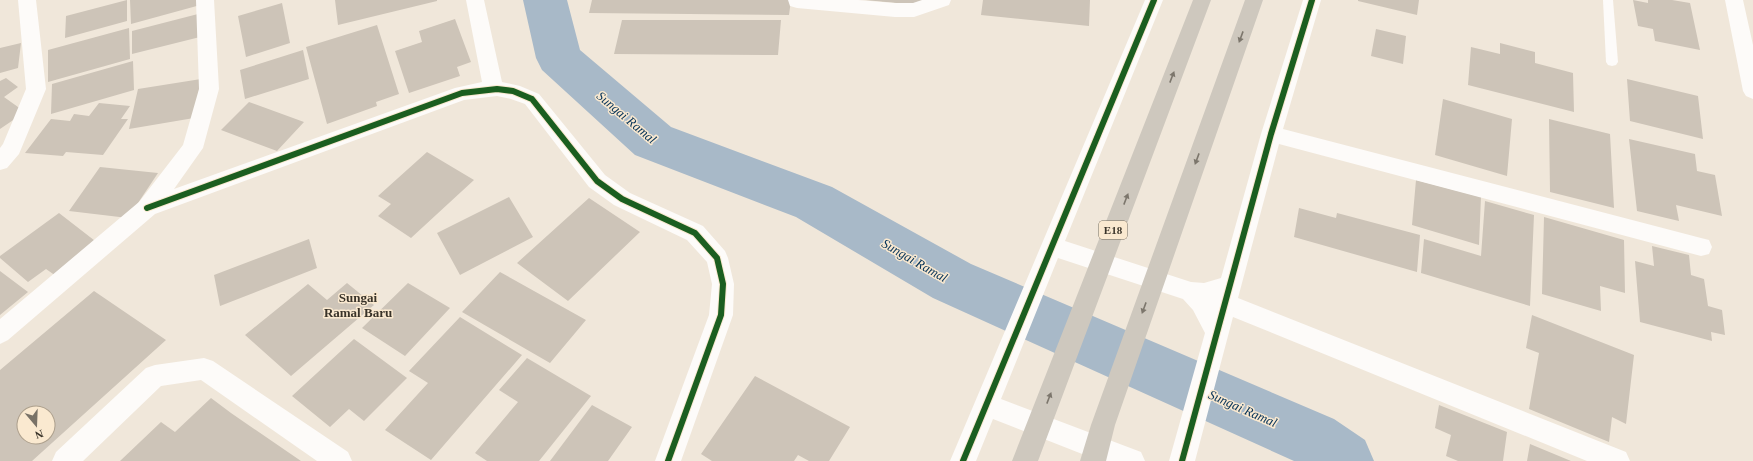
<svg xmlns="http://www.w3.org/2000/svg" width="1753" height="461" viewBox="0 0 1753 461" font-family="'Times New Roman',serif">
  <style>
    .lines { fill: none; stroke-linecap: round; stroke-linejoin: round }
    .river { fill: #a8b9c8; fill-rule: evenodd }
    .building { fill: #cdc4b8; fill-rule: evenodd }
    .lane { fill: #fdfbf9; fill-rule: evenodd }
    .street { fill: #fdfbf9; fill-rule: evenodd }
    .highway { fill: #cec8be; fill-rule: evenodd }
    .cycleway-casing { stroke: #fae9d0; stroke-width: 8 }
    .cycleway { stroke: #1b5e20; stroke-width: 6 }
    .oneway { fill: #7c766c }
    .labels { text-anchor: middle; stroke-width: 3; stroke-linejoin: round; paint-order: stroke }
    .shield { fill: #fae9d0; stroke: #736a5b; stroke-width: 1 }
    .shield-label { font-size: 11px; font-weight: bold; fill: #393329 }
    .water-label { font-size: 13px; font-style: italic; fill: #043258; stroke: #fae9d0 }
    .neighbourhood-label { font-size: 13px; font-weight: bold; fill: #393329; stroke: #fae9d0 }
  </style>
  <rect width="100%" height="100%" fill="#f0e7da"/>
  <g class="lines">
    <path class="river" d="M523,0h44l13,50 91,77 161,60 139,77 363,155 31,21 9,21h-80l-361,-163 -137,-81 -161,-62 -93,-85 -6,-12z"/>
  </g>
  <path class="building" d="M127,0v21l-62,17 1,-22z
    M130,0h73l1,4 -73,20z
    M335,0h102v1l-99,24z
    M592,0h199l-2,15 -200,-2z
    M865,0h63v6z
    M983,0h107l-1,26 -108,-11z
    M1358,0h61l-2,15 -59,-14z
    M1633,0l15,3v-3h24l18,3 10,47 -45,-9 -2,-12 -15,-3z
    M282,3l8,40 -44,14 -8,-41z
    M198,14l2,23 -68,17v-23z
    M455,19l16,43 -14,5 3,9 -51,17 -14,-42 27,-9 -3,-11z
    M622,20h159l-3,35 -164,-1z
    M377,25l22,69 -23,8 1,4 -50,18 -21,-77z
    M129,28l1,31 -82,23v-32z
    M1376,29l30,7 -3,28 -32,-8z
    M21,43l-3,25 -18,5v-25z
    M1500,43l35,9v11l38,10 1,39 -106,-27 3,-38 29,7z
    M303,50l6,29 -64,20 -5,-29z
    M133,61l1,29 -83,24 1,-30z
    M6,78l12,9 -14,10 21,15 -25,17v-48z
    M201,79l-7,39 -65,11 9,-40z
    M1627,79l71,17 5,43 -73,-18z
    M1443,99l69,20 -5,57 -72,-21z
    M249,102l55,20 -27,29 -56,-21z
    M99,103l31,3 -9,13h7l-25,36 -37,-3 -3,4 -38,-3 26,-34 19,2 4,-7 15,2z
    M1549,119l61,15 4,74 -64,-16z
    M1629,139l66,15 2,17 18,4 7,41 -46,-11 3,16 -42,-10z
    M427,152l47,28 -63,58 -33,-22 13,-12 -13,-8z
    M100,167l58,6 -30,45 -59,-7z
    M1416,180l65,17 -2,48 -67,-20z
    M509,197l24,40 -73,38 -23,-42z
    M589,198l51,34 -72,69 -51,-38z
    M1485,201l49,14 -4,91 -109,-33 3,-34 57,17z
    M1299,208l37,10 1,-5 83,22 -3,37 -123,-35z
    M59,213l40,31 -43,32 -10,-7 -18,13 -28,-24v-2z
    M1544,217l80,23 1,53 -25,-7 1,25 -59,-17z
    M309,239l8,29 -97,38 -6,-31z
    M1652,246l37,9 2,20 13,4 4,27 14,4 3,25 -14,-3 1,9 -72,-19 -5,-61 19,5z
    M0,271l28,21 -28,23z
    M500,272l86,48 -36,43 -88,-51z
    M347,283l27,22 -83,71 -46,-41 63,-51 19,16z
    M408,283l42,25 -45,48 -43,-28z
    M94,291l72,49 -134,121h-32v-91zM24,413h24v24h-24z
    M1532,315l102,40 -8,69 -14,-7 -3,25 -80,-33 10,-56 -13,-5z
    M460,317l62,38 -91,105 -46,-30 43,-47 -19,-12z
    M354,339l53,39 -43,43 -15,-12 -19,18 -38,-31z
    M527,358l64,38 -52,65h-52l-12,-8 43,-51 -19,-12z
    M755,376l95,51 -21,34h-20l-11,-6 -4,6h-82l-11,-7z
    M211,398l20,15 70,48h-181l41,-39 14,10z
    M592,405l40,22 -24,34h-58z
    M1439,405l68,27 -4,29h-45l-12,-5 5,-21 -16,-7z
    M1530,444l41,17h-44z"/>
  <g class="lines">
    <path class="lane" d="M1603,0h10l5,62 -2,3 -4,1 -4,-1 -2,-3z"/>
    <path class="street" d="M18,0h18l10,89 -27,65 -12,14 -7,2v-22l3,-4 23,-55z
      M196,0h18l5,89 -16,59 -29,41 281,-101 27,-6 -16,-82h18l18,82 18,4 19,8 66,81 25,18 73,33 22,25 3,7 6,26 -1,31 -52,146h-26l54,-146 3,-31 -5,-22 -20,-22 -73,-35 -25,-18 -64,-83 -14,-5 -14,-3 -33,4 -309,114 -147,126 -8,4v-25l139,-117 44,-57 16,-56z
      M788,0h70l37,3h18l9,-3h29l-2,5 -35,12h-19l-98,-9 -7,-2z
      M1145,0h18l-98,241 126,41 13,1 17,-5 40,-144 42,-134h18l-38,129 418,109 8,2 3,7 -3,7 -8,2 -422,-112 -41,154 388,154 4,9h-43l-354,-144 -38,144h-26l36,-128 -12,-23 -10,-11 -125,-41 -57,141 140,53 4,9h-45l-107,-42 -17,42h-26z
      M1725,0h18l10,45v54l-7,-3 -3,-5z
      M204,358l9,3 135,91 4,9h-35l-116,-81 -40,6 -78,75h-31l4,-9 90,-84 9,-3z"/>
    <path class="highway" d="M1193,0h18l-173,461h-26z
      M1245,0h18l-148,425 -9,36h-26l11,-36z"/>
    <defs>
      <path id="cycleway" d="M147,208l315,-115 35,-4 16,2 19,8 65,82 25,18 73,34 22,25 6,26 -2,31 -53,146
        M963,461l191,-461
        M1182,461l89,-327 41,-134"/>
    </defs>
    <use href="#cycleway" class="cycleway-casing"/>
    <use href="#cycleway" class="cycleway"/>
  </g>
  <defs><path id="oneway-solid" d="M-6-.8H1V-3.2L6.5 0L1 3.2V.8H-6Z"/></defs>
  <g class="oneway">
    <use href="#oneway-solid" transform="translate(1241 37) rotate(110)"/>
    <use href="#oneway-solid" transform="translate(1172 77) rotate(-69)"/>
    <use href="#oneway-solid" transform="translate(1197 159) rotate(110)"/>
    <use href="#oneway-solid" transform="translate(1126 199) rotate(-69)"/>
    <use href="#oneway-solid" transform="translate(1144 308) rotate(110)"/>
    <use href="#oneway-solid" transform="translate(1049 398) rotate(-69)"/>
  </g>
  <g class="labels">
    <rect class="shield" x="1099" y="221" width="28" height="18" rx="3"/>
    <g class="shield-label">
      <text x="1113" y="234">E18</text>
    </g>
    <g class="water-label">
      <text transform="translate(627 117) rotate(40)" y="5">Sungai Ramal</text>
      <text transform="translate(915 260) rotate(30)" y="5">Sungai Ramal</text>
      <text transform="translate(1243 408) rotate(24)" y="5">Sungai Ramal</text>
    </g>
    <g class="neighbourhood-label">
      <text x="358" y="302">Sungai<tspan x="358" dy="15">Ramal Baru</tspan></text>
    </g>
  </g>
  <g transform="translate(36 425) rotate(161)"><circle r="19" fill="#fae9d0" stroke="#ada08d"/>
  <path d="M0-3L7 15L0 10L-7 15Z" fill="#797267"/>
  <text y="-6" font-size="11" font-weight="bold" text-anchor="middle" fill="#393329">N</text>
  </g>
</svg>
